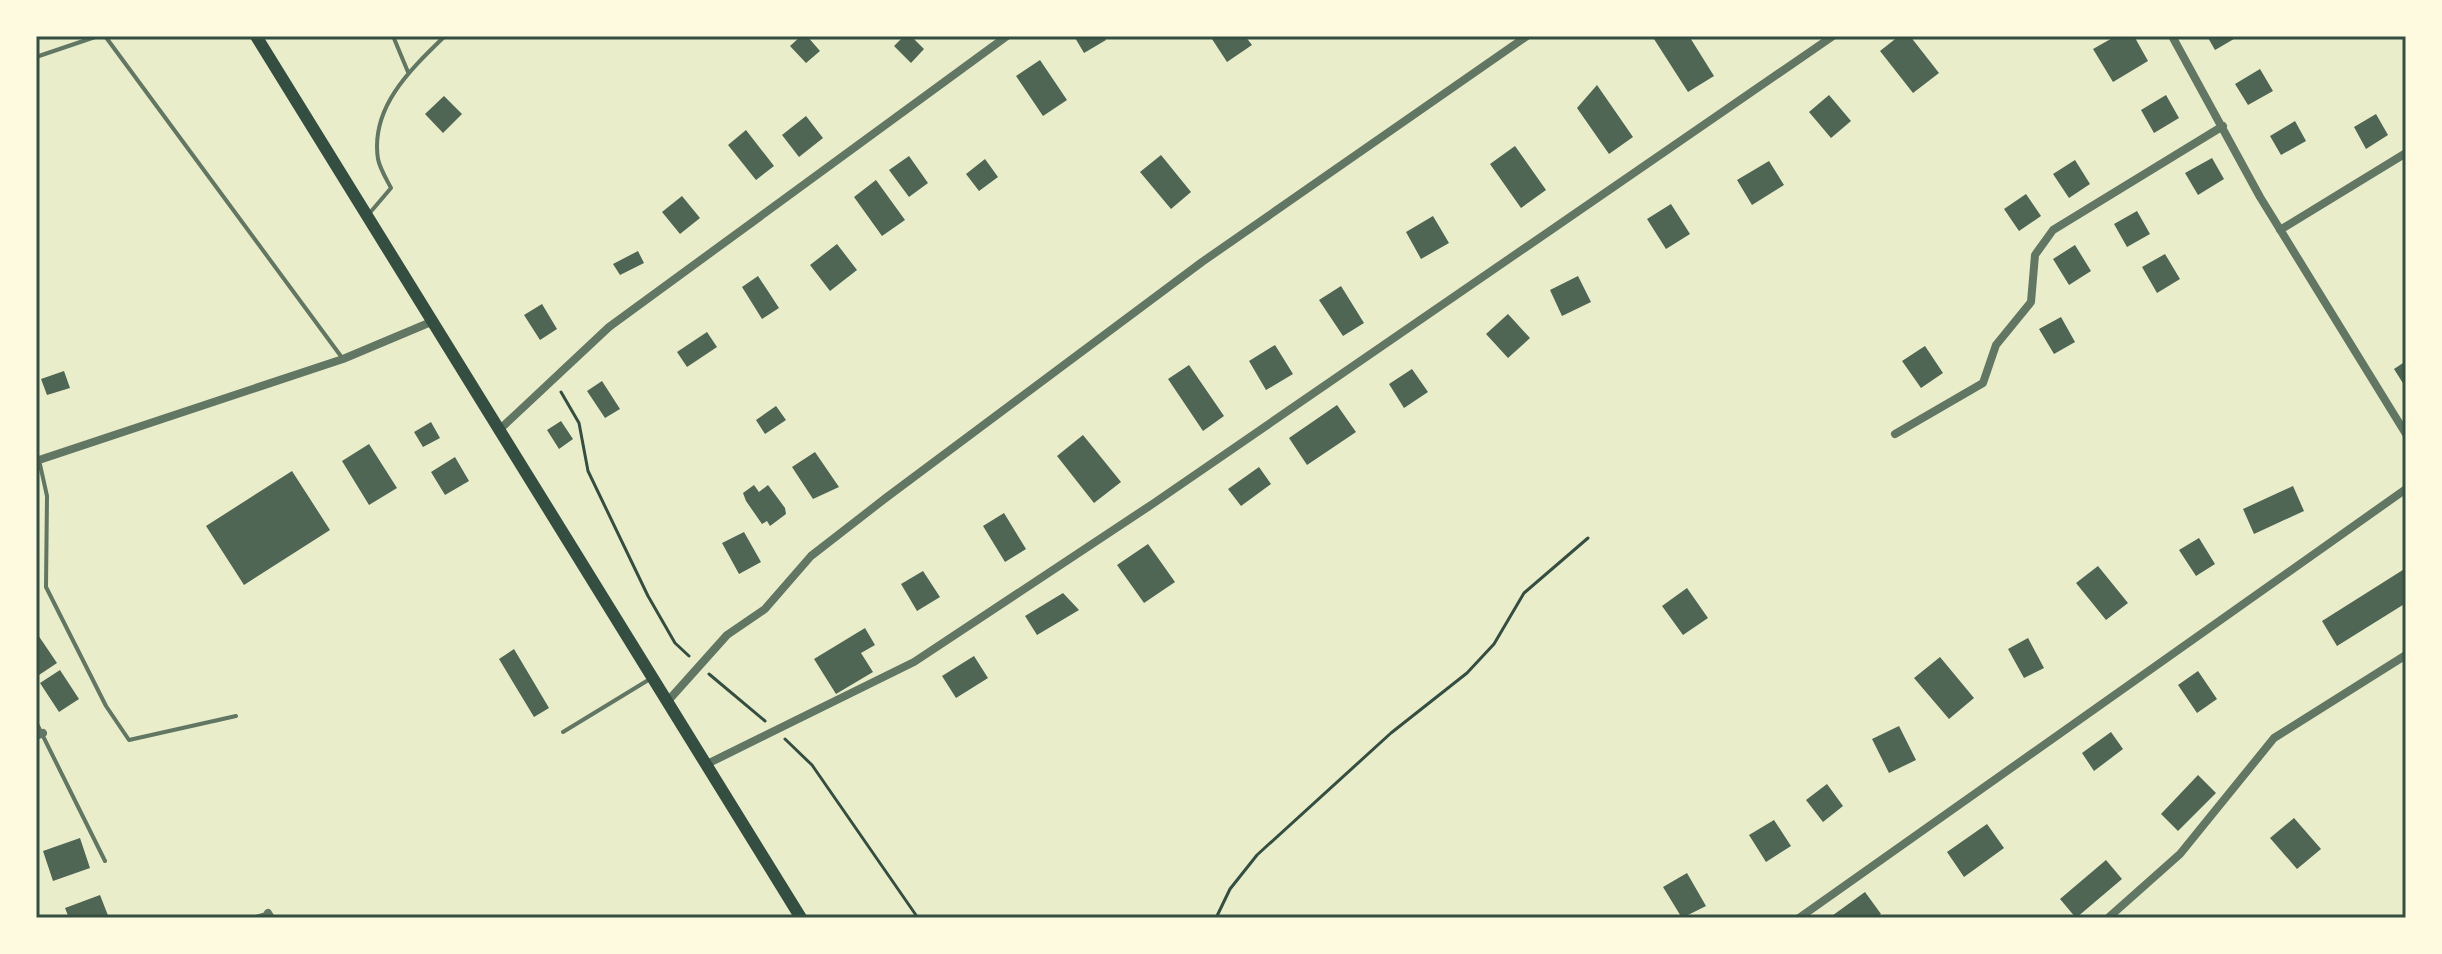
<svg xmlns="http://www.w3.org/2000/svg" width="2442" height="954" viewBox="0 0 2442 954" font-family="Inter,sans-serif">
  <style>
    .building { fill: #4f6655 }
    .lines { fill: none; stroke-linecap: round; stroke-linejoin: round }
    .path { stroke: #344e41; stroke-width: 3 }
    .service { stroke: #617663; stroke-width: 4 }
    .minor { stroke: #617663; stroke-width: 8 }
    .trunk { stroke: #344e41; stroke-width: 12 }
    .neatline { fill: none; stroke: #344e41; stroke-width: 3 }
  </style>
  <rect width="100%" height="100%" fill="#e9edc9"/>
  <path class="building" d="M801,36h6l13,15 -14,12 -16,-17z
    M904,36h7l13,13 -13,14 -17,-17z
    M1074,36h29l3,4 -22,13z
    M1210,36h35l7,9 -25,17z
    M1659,36h30l25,40 -26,16 -34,-53z
    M1899,36h11l29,37 -26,20 -33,-42z
    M2116,36h18l14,25 -35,21 -20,-33z
    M2207,36h32l-24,14z
    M1040,60l27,40 -24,16 -27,-40z
    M2260,69l13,22 -25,14 -13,-21z
    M1597,85l36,52 -24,17 -32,-46z
    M1829,95l22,26 -20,17 -22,-26z
    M2166,95l13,23 -25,15 -13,-23z
    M444,96l18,18 -19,19 -18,-19z
    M2376,114l12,21 -22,14 -12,-22z
    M806,116l17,22 -24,19 -17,-22z
    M2295,121l11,20 -25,14 -11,-19z
    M746,130l28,36 -18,14 -28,-35z
    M1515,146l31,44 -25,18 -31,-44z
    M1161,155l30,37 -20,17 -31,-37z
    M909,156l19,27 -19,14 -20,-27z
    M2212,158l12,21 -26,16 -13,-22z
    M985,159l13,18 -19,14 -13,-17z
    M2075,160l15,24 -21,14 -16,-24z
    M1769,161l15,24 -32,20 -15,-25z
    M876,180l29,40 -23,16 -28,-39z
    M2026,194l15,22 -22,15 -15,-22z
    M682,196l18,22 -20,16 -18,-22z
    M1671,204l19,30 -24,15 -19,-30z
    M2137,211l13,23 -23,13 -13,-23z
    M1433,216l16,27 -28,16 -15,-27z
    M837,244l20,26 -27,21 -20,-26z
    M2075,245l16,26 -22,14 -16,-26z
    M638,251l6,12 -24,12 -7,-11z
    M2165,254l15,25 -23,14 -15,-26z
    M758,276l21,32 -17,11 -20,-32z
    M1578,276l13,26 -29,14 -12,-26z
    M1341,286l23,37 -21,13 -24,-36z
    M542,304l15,25 -17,11 -16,-25z
    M1508,314l22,24 -22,20 -22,-24z
    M2061,317l14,25 -21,12 -15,-25z
    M707,332l10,15 -30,20 -10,-15z
    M1275,345l18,29 -27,16 -17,-29z
    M1925,346l18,27 -22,15 -19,-27z
    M2406,361v27l-12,-19z
    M1189,365l35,51 -21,15 -35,-52z
    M1412,369l16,23 -24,16 -15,-24z
    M64,371l6,17 -23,7 -6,-16z
    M602,381l18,28 -15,9 -18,-27z
    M1337,405l19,27 -49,33 -18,-27z
    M776,406l10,14 -21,14 -9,-14z
    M561,421l12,18 -14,10 -12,-19z
    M431,422l9,16 -17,9 -9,-15z
    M1083,435l38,47 -27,21 -37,-47z
    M369,444l28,44 -28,17 -27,-44z
    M815,452l24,35 -26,12 -21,-32z
    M455,457l14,24 -24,14 -14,-23z
    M1259,467l12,17 -30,22 -13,-17z
    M292,471l38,59 -86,55 -38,-59z
    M754,485l5,7 9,-7 17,23 1,6 -16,12 -3,-5 -5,3 -16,-23 -3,-8z
    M2293,486l11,25 -50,23 -11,-25z
    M1004,513l22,36 -21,13 -22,-36z
    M744,532l17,30 -22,12 -17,-31z
    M2199,538l16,26 -19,12 -17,-26z
    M1148,544l27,38 -31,21 -27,-38z
    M2098,566l30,37 -22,17 -30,-37z
    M2406,568v35l-69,43 -15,-25z
    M923,571l17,26 -23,14 -16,-27z
    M1687,588l21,30 -25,17 -21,-29z
    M1063,593l16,17 -42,25 -12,-19z
    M865,628l10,17 -14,8 12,19 -37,22 -22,-35z
    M36,632l21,31 -21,14z
    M2028,638l16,30 -20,10 -16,-29z
    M514,649l35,59 -15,9 -35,-58z
    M974,656l14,22 -32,20 -14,-22z
    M1940,657l34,41 -25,21 -35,-41z
    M60,670l19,29 -20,13 -19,-29z
    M2198,671l19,28 -20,14 -19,-28z
    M1899,726l17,34 -27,13 -17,-34z
    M2111,732l12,17 -29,22 -12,-18z
    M2198,775l18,18 -38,38 -17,-17z
    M1827,784l16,22 -20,16 -17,-22z
    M2294,818l27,31 -24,20 -27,-31z
    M1774,820l17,26 -25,16 -17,-27z
    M1987,824l17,24 -40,29 -17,-25z
    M80,838l10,30 -37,13 -10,-30z
    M2106,860l16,19 -46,39 -16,-19z
    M1687,873l19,33 -24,12 -19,-31z
    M1865,892l16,22 -6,4h-46z
    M100,895l9,23h-40l-4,-10z"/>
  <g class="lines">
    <path class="path" d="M561,392l18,31 9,48 60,125 27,47 14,13
      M709,674l56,47
      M785,739l27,26 106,153
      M1216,918l14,-29 27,-34 134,-122 76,-60 27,-29 30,-51 64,-55"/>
    <path class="service" d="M105,36l238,323
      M393,36l15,36
      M36,57l62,-21
      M368,215l23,-27c-4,-8 -11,-19 -13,-29 -8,-52 33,-90 67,-123
      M39,460l8,36 -1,91 60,119 23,34 107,-24
      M36,722l69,139
      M563,732l87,-53
      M253,918l13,-4"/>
    <path class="minor" d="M2172,36l88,161 146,237
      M2280,230l126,-77
      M498,431l111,-104 398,-291
      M1895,434l88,-51 13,-38 35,-43 4,-47 18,-25 170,-104
      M36,461l307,-102 88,-37
      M667,702l60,-67 38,-26 46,-53 76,-59 315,-235 325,-226
      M36,736l7,-3
      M707,764l207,-102 240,-159 679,-467
      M268,913l3,5
      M1799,918l607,-429
      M2108,918l72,-64 94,-116 132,-83"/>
    <path class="trunk" d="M256,36l545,882"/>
  </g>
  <rect width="2442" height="954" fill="none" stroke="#fefae0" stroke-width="76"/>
  <rect x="38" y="38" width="2366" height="878" class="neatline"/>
</svg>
